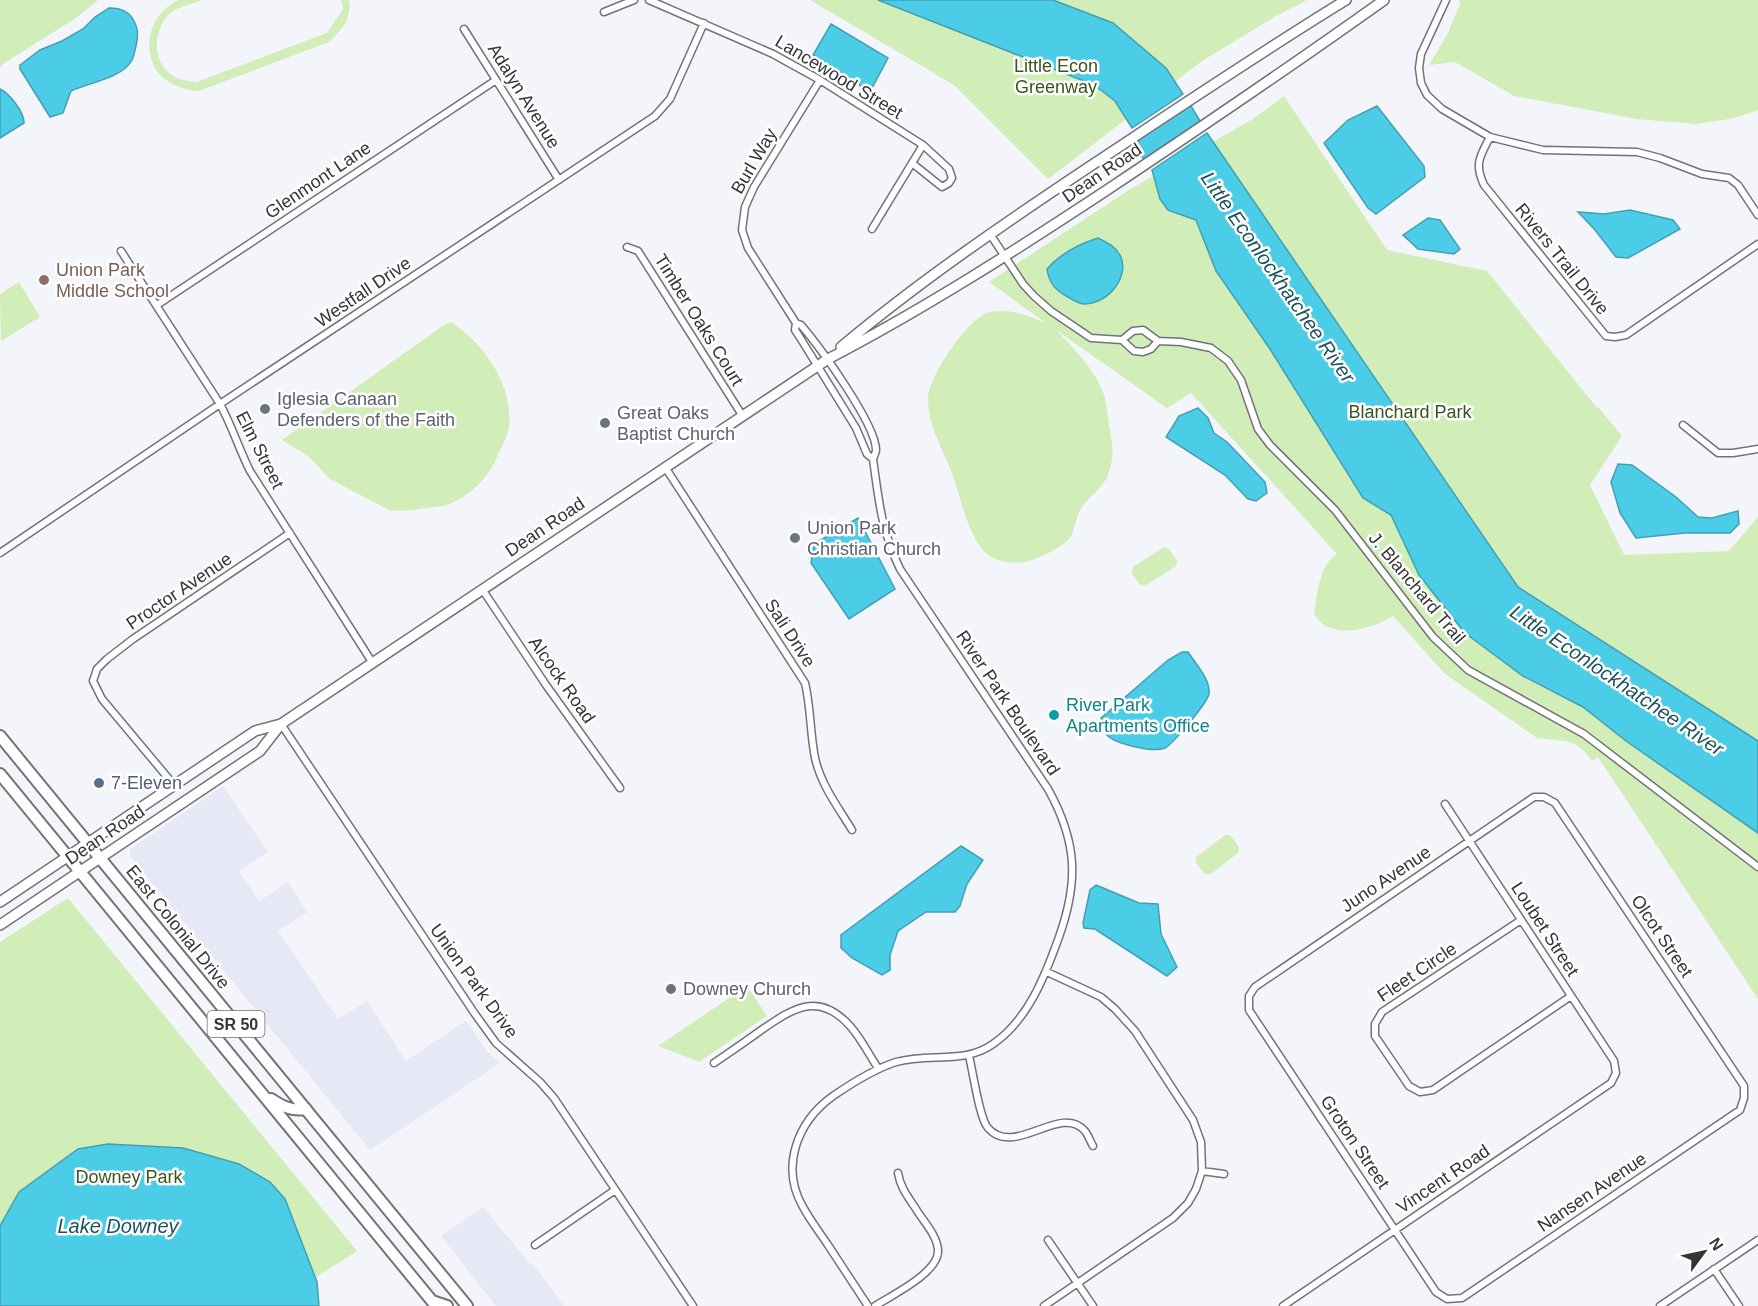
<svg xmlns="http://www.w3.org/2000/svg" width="1758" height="1306" viewBox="0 0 1758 1306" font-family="Helvetica,sans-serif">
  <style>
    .built { fill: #e7e8f6 }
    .green { fill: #d1edb8 }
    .water { fill: #4bcde8; stroke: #449fb3; stroke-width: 1.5 }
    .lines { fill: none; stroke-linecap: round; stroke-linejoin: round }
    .minor-casing { stroke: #727278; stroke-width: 9 }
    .secondary-casing { stroke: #727278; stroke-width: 12 }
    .trunk-casing { stroke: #727278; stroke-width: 14 }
    .minor { stroke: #fff; stroke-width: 6 }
    .secondary { stroke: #fff; stroke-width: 9 }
    .trunk { stroke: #fff; stroke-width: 10 }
    .education-dot { fill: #8d6e63; stroke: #fff; stroke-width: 2 }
    .worship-dot { fill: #6b7280; stroke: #fff; stroke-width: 2 }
    .culture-dot { fill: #0f9aa8; stroke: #fff; stroke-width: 2 }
    .service-dot { fill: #5c6f8a; stroke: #fff; stroke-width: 2 }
    .labels { text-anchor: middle; stroke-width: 5; stroke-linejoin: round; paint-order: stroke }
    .shield { fill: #fff; stroke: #727274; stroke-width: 1.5 }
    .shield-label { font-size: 16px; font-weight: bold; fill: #353538 }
    .park-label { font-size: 18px; fill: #3a541c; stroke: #fff }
    .street-label { font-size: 18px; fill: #353538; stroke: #fff }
    .education-label { font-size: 18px; fill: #785e54; stroke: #fff; text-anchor: start }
    .worship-label { font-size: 18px; fill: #5b616d; stroke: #fff; text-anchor: start }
    .culture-label { font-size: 18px; fill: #0d838f; stroke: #fff; text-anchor: start }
    .service-label { font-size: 18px; fill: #4e5e75; stroke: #fff; text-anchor: start }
    .water-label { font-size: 20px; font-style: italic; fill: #1c525e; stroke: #fff }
  </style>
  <rect width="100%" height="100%" fill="#f4f4fb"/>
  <path class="built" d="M223,786l45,66 -29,19 20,30 29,-19 19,30 -29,19 60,88 29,-18 39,60 60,-40 21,30 13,12 -130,87 -240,-294v-7z
    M483,1207l48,58 2,-1 31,42h-68l-55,-70z"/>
  <path class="green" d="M0,0h98l-22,18 -73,46 -3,4z
    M179,0h23c-10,4 -26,7 -34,15 -13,14 -16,42 -1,56 8,8 19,10 30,11l130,-49 16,-24 -2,-9h8l1,7 -4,16 -15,18 -132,50c-16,-1 -35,-8 -44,-23 -14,-25 -1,-58 24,-68z
    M810,0h497l-31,16 -74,45 -154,118 -94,-94z
    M1459,0h299v110l-23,8 -39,6 -59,-5 -123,-23 -59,-34 -26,3 18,-30 13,-31z
    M1284,96l103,154 100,21 110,137 1,-1 24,29 -32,49 34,70 105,-4 29,-34v482l-160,-242 -6,4 -6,-8 -11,-9 -10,-3 -28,-3 -92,-64 -52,-58c-18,11 -48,21 -69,9 -3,-2 -7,-8 -10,-11 3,-19 5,-49 23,-60l-146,-161 -24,15 -111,-78c18,19 39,39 48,65 3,11 4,24 6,36 3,16 4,28 -2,44 -5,14 -21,22 -28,35 -4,8 -5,18 -9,26 -4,9 -31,22 -42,25 -14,4 -36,1 -46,-11 -16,-20 -21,-47 -29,-71 -9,-27 -26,-51 -26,-81 1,-22 41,-82 62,-86 22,-4 37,4 56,11l-57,-41 140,-92 124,-71z
    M19,282l21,35 -39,24 -1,-47z
    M451,322c33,22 62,62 58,104 -1,10 -8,21 -12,31 -8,20 -27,39 -48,47 -7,3 -16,3 -23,4 -12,2 -24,4 -37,2l-59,-31 -22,-23 -26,-16 162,-115z
    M1164,547l5,2 8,12 -1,5 -30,19h-6l-8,-12 1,-6z
    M1225,835h5l9,12v5l-28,22h-6l-9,-11v-6z
    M68,898l289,353 -86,55h-271v-364z
    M747,986l20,30 -68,46 -41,-16z"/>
  <path class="water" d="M878,0h175l60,23 53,45 17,26 -51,34 -17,-27 -21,-16z
    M109,8c13,0 21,4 26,15 4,8 3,15 1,23 -1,4 -2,10 -4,14 -9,18 -44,23 -61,31l-8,22 -13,4 -30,-48v-4l20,-15 22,-9 21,-12 12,-12z
    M831,24l57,34 -18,34 -57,-37z
    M0,89c10,5 24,23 24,34l-24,15z
    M1188,101l15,25 -56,37 -7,-9 -5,-18z
    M1377,106l47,60 1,11 -49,37 -8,-6 -44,-65 24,-23z
    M1207,133l311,454 240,154v92l-132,-92 -43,-34 -60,-31 -58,-43 -46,-58 -28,-60 -28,-17 -93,-149 -54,-78 -20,-51 -28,-10 -8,-11 -8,-29z
    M1630,210l43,10 7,9 -52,29 -12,-1 -21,-27 -17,-18 26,2z
    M1428,218l12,2 20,29 -6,5 -36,-5 -15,-14z
    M1098,238c8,4 17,8 22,17 11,22 -13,49 -35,49 -6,0 -12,-4 -17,-7 -13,-7 -19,-14 -21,-28 13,-15 32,-25 51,-31z
    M1198,408l10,10 6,15 13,9 38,40 2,11 -11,8 -8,-2 -23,-24 -59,-38 13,-21z
    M1618,464l14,1 44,32 22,20 14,1 26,-7 1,13 -9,9h-45l-49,5 -16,-25 -9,-31z
    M858,518l37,71 -46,30 -38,-56 3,-19z
    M1182,652h6c7,11 23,28 21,42 -2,9 -36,50 -44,54 -11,5 -50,-4 -58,-13 -4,-4 -5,-11 -6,-17l67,-58z
    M961,846l22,14 -16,24 -7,22 -5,6h-29l-28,19 -8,24v15l-8,5 -30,-17 -11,-10v-13z
    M1096,885l43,18 19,1 3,30 16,33 -10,9 -72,-47 -11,-1 -1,-5 7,-33z
    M108,1144l75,4 56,16 31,18 15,17 32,83 2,24h-319v-80l19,-34 59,-43z"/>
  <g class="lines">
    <defs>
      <path id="minor" d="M649,0l124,54 47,26 103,65 26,24 3,9 -3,5 -7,4 -30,-24
        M1446,0l-25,54 -2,14 2,15 6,12 15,14 48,28 53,13 94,2 23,6 42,16 27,4 9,7 20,30
        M604,12l30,-12
        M464,29l95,151
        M820,80l-66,107 -9,20 -3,23 6,18 48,75 -1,7 4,6 57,92 11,26 6,5
        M1490,137c-10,19 -16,27 -6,48l122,151 9,1 11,-2 132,-91
        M872,229l51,-84
        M990,234l33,50 11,12 17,15 40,27 31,2 12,11 9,1 8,-3 7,-8
        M627,247l11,4 104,164
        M121,251l99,153c12,22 19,45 30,67l122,191
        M157,305l339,-225
        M796,323l5,2c18,21 75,99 75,125 0,3 -2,6 -3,9 6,43 8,70 27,110l148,220c29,52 31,92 11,148 -14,39 -31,83 -66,107 -30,21 -63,8 -97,18 -22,7 -44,21 -63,34 -36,26 -53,71 -30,111 7,13 17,26 25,38 14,21 27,41 40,61
        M1122,340l11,-9 10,-1 15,11 23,1 30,6 17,13 13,19 17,49 12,16 65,65 98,127 35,33 116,64 174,133
        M1683,425l35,28h15l25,-4
        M665,467l140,216c6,25 5,50 10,75 6,27 23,49 37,72
        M0,553l220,-149 435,-288 15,-17 34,-76
        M482,589l64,96 74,103
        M281,724l194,290 21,29 44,39 14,16 139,208
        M174,785l-72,-86 -9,-18 4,-12 10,-10 26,-20 157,-106
        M1534,797h10l11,6 189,283v12l-4,12 -278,188 -15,1 -11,-7 -187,-282v-14l6,-9z
        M1521,920l-139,92 -7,12v12l34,50 11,6 13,-2 138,-94
        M969,1056c4,15 10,62 19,72 26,30 72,-24 96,2 4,4 6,11 9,16
        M714,1063c16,-11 31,-21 46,-32 32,-22 58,-41 90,-5 11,12 19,29 28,42
        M1202,1171l22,3
        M1048,1240l45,66
        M535,1245l80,-55
        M1714,1269l25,37
        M875,1306c17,-11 65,-34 63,-56 -1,-15 -15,-29 -22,-41 -8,-12 -16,-22 -18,-36
        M1044,1306l129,-88 15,-15 8,-14 6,-18 -1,-29 -8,-22 -58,-89 -20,-22 -14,-12 -54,-25
        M1283,1306l328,-223 5,-10 -2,-12 -169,-257
        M1660,1306l98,-66"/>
      <path id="secondary" d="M841,347c80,-67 167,-126 254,-184 83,-55 166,-111 251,-163
        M0,902l255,-171 26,-7
        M0,925l260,-174 21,-27 547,-365c96,-50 188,-109 279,-169 93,-62 186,-125 277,-190"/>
      <path id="trunk" d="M0,736l467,570
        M0,774l436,532
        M271,1099c12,8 21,12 35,10
        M432,1301l15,5"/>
    </defs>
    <use href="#minor" class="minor-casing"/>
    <use href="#secondary" class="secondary-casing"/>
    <use href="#trunk" class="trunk-casing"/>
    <use href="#minor" class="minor"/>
    <use href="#secondary" class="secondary"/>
    <use href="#trunk" class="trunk"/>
  </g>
  <circle class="education-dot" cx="44" cy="280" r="6"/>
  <g class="worship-dot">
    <circle cx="265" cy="409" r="6"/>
    <circle cx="605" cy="423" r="6"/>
    <circle cx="795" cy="538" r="6"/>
    <circle cx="671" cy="989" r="6"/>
  </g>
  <circle class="culture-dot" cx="1054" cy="715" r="6"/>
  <circle class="service-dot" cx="99" cy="783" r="6"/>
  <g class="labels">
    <rect class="shield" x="207.5" y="1011" width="57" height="26" rx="4.5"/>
    <g class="shield-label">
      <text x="236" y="1030">SR 50</text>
    </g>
    <g class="park-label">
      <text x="1056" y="72">Little Econ<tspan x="1056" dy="21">Greenway</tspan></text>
      <text x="1410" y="418">Blanchard Park</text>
      <text x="129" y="1183">Downey Park</text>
    </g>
    <g class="street-label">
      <text transform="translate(839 77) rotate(31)" y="6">Lancewood Street</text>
      <text transform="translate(524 96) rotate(58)" y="6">Adalyn Avenue</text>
      <text transform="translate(754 161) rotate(-60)" y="6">Burl Way</text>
      <text transform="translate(1102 173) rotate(-34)" y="6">Dean Road</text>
      <text transform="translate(318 180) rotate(-34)" y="6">Glenmont Lane</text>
      <text transform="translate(1562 259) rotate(51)" y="6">Rivers Trail Drive</text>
      <text transform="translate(363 292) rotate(-34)" y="6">Westfall Drive</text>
      <text transform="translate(699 320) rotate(58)" y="6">Timber Oaks Court</text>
      <text transform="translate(260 450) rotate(63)" y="6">Elm Street</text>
      <text transform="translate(545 527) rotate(-34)" y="6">Dean Road</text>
      <text transform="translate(1417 588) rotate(50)" y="6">J. Blanchard Trail</text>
      <text transform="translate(179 591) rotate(-34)" y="6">Proctor Avenue</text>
      <text transform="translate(790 633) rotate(57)" y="6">Sali Drive</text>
      <text transform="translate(562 680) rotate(55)" y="6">Alcock Road</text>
      <text transform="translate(1008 703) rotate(56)" y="6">River Park Boulevard</text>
      <text transform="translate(105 835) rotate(-34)" y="6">Dean Road</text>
      <text transform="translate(1386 879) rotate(-34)" y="6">Juno Avenue</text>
      <text transform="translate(178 927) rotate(51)" y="6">East Colonial Drive</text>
      <text transform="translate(1545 929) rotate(57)" y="6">Loubet Street</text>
      <text transform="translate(1662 936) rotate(56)" y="6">Olcot Street</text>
      <text transform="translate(1417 972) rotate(-34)" y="6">Fleet Circle</text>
      <text transform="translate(474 981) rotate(54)" y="6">Union Park Drive</text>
      <text transform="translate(1355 1142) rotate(56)" y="6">Groton Street</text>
      <text transform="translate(1443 1179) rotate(-34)" y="6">Vincent Road</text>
      <text transform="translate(1592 1192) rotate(-34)" y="6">Nansen Avenue</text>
    </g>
    <g class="education-label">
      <text x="56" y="276">Union Park<tspan x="56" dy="21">Middle School</tspan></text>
    </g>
    <g class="worship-label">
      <text x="277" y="405">Iglesia Canaan<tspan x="277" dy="21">Defenders of the Faith</tspan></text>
      <text x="617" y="419">Great Oaks<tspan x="617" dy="21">Baptist Church</tspan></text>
      <text x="807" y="534">Union Park<tspan x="807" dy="21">Christian Church</tspan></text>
      <text x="683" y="995">Downey Church</text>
    </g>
    <g class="culture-label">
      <text x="1066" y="711">River Park<tspan x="1066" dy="21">Apartments Office</tspan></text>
    </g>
    <g class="service-label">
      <text x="111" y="789">7-Eleven</text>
    </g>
    <g class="water-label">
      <text transform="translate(1278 277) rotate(55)" y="7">Little Econlockhatchee River</text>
      <text transform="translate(1617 680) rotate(34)" y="7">Little Econlockhatchee River</text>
      <text x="118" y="1233">Lake Downey</text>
    </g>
  </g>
  <g transform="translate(1704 1252) rotate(57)" stroke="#ffffff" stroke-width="4.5" paint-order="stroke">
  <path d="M0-4.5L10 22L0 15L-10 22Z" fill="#353538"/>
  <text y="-9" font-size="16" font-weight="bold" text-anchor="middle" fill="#353538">N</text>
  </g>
</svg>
